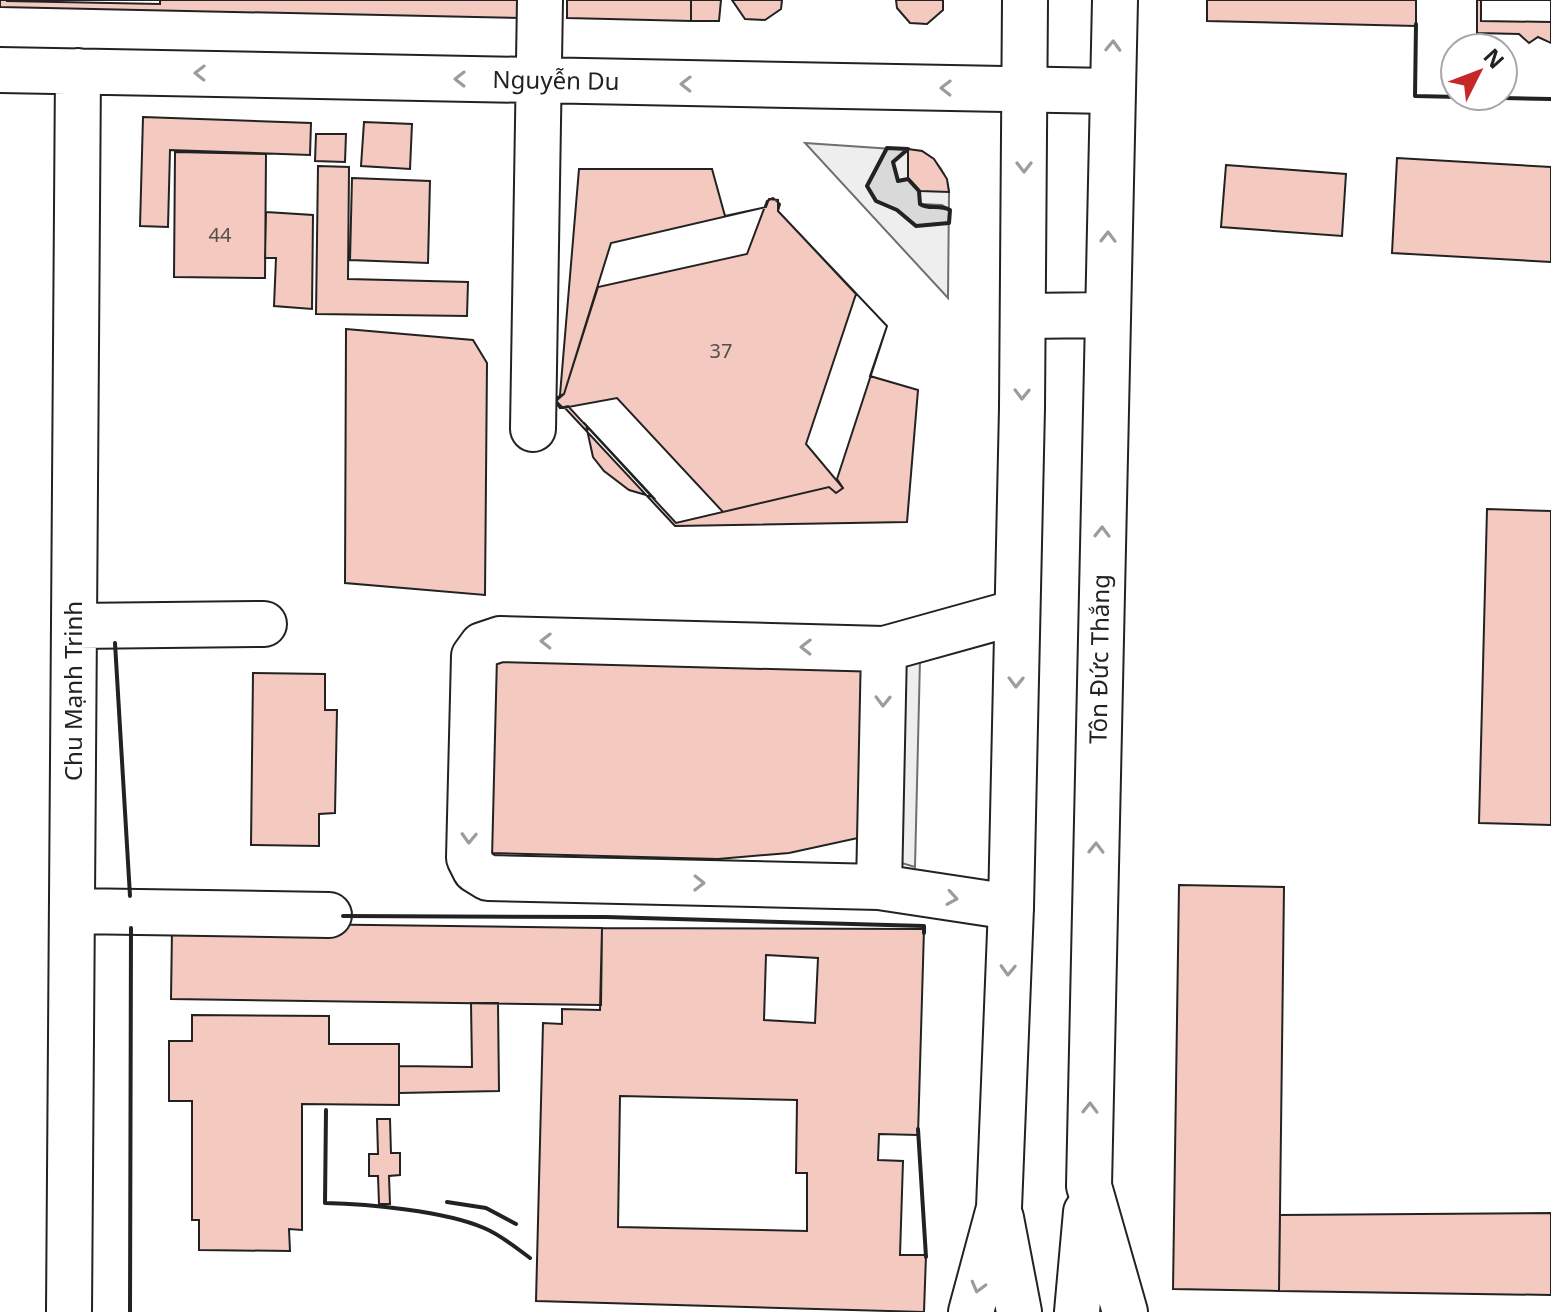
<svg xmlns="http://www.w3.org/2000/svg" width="1551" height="1312" viewBox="0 0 1551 1312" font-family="'Noto Sans',sans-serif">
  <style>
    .green { fill: #eee; stroke: #6f6f6f; stroke-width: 2 }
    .water { fill: #d9d9d9; stroke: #6f6f6f; stroke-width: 2 }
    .building { fill: #f3c9c0; stroke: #222; stroke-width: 2; fill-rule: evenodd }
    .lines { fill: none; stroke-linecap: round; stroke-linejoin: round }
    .minor-casing { stroke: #222; stroke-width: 48 }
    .major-casing { stroke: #222; stroke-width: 48 }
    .minor { stroke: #fff; stroke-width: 44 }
    .major { stroke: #fff; stroke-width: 44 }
    .wall { stroke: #222; stroke-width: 4 }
    .oneway { stroke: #9c9c9c }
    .labels { text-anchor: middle; stroke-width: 6; stroke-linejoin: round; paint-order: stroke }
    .number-label { font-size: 20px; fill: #564c4a }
    .street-label { font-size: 24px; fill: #222; stroke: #fff }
  </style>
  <rect width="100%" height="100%" fill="#fff"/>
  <path class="green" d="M805,143l117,8c16,11 24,21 27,41l-1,106z
    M920,660l-5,207 -17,-5 4,-198z"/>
  <path class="water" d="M887,148l21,1 -15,13 5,19 10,-2 11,12 1,13 22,1 8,5 -1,13 -33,3 -19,-16 -21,-9 -9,-15z"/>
  <path class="building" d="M0,0h523v18l-523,-11z
    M7,0h153v4l-153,-3z
    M567,0h124v21l-124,-3z
    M691,0h30l-2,21h-28z
    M732,0h50l-1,9 -16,11 -20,-1z
    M896,0h47v10l-16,14 -17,-1 -13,-15z
    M1207,0h209v26l-209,-5z
    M1477,0h74v43l-13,-6 -9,6 -10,-9 -42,-1z
    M1481,0h70v22l-70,-1z
    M143,117l168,6 -1,32 -140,-5 -2,77 -28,-1z
    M364,122l48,2 -2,45 -49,-3z
    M316,134h30l-1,28 -30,-1z
    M908,149l14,2 12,8 13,20 2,13 -29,-1 -12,-13z
    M175,152l91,2 -1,124 -91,-1z
    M1397,158l154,9v95l-159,-9z
    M1226,165l120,9 -4,62 -121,-9z
    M318,166l31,1 -1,112 120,3 -1,34 -151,-2z
    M579,169h133l13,47 41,-9 3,-8 9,1v11l109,115 -17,50 48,14 -11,132 -232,4 -110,-118h-5l-4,-7 4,-6z
    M352,178l78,3 -2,82 -78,-3z
    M773,198l7,6 -2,7 78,83 -50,150 37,44 -7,5 -7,-6 -106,25 -106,-114 -54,10 -7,-7 8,-7 34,-107 149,-33 20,-53z
    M769,199l9,1v11l109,115 -50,153 6,9 -7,5 -7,-6 -153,36 -108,-117 -8,2 -4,-5 2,-6 6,-3 47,-151 155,-36z
    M266,212l47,3 -1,94 -38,-3 2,-48h-11z
    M346,329l127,11 14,23 -2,232 -140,-12z
    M586,425l67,72 -24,-7 -25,-19 -11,-14z
    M1487,509l64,2v314l-72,-2z
    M492,657l370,10 -4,171 -69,15 -71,6 -230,-6z
    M253,673l72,1v36h12l-2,103 -16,1v32l-68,-1z
    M1179,885l105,2 -5,404 -106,-2z
    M291,924l311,4 -1,77 -430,-6 1,-70z
    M602,928l322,1 -6,206 -39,-1 -1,26 25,1 -3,94h26l-2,57 -388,-11 7,-278 19,1v-15l38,1zM766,955l52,3 -3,65 -51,-3zM620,1096l177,4 -1,73h11v58l-189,-4z
    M471,1003h27l1,88 -100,2v-27l73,1z
    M192,1015l137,1v28h70v61l-97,-1v126l-13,-1 1,22 -91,-1v-30h-7v-119h-23v-60h23z
    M377,1119h13l1,34h9v22l-11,1 1,28h-11l-1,-28h-9v-22h9z
    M1551,1213v82l-272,-4 1,-76z"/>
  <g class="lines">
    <defs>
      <path id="minor" d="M0,70l1111,21
        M533,429l7,-429
        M74,626l190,-2
        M879,887l-391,-9 -13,-8 -6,-12 5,-202 8,-11 18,-6 384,10
        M1011,907l-132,-20 5,-238 133,-37
        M72,911l257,4
        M69,1312l9,-1241"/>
      <path id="major" d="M1115,0l-26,1186 36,126
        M1023,316l84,-1
        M1001,1218l18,94
        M971,1312l28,-104 12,-301 11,-499 3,-408
        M1077,1312l9,-100"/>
    </defs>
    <use href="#minor" class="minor-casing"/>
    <use href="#major" class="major-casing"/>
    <use href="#minor" class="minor"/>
    <use href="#major" class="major"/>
    <path class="wall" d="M1416,24l-1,72 136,3
      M887,148l21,1 -15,13 5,19 10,-2 11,12 1,13c9,6 19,0 30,6l-1,13 -33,3 -19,-16 -21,-9 -9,-15z
      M115,643l15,253
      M343,916l263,1 318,9v7
      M326,1110l-1,93c43,1 120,8 159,25 17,7 31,19 46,30
      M918,1129l8,128
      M447,1202l39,6 30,16
      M130,1312l1,-384"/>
  </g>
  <defs><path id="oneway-chevron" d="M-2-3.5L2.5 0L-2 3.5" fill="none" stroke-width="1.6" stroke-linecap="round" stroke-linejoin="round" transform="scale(2)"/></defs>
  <g class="oneway">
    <use href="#oneway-chevron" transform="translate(1113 46) rotate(-88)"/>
    <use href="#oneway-chevron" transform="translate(200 73) rotate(-179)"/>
    <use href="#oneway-chevron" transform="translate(460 79) rotate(-179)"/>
    <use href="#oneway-chevron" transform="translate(686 84) rotate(-179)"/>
    <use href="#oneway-chevron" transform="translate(946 88) rotate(-179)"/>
    <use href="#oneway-chevron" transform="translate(1024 167) rotate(90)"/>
    <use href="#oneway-chevron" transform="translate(1108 237) rotate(-89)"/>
    <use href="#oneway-chevron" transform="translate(1022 394) rotate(91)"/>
    <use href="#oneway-chevron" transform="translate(1102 532) rotate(-89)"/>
    <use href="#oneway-chevron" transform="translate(546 641) rotate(-179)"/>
    <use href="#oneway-chevron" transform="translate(806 647) rotate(-179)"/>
    <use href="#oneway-chevron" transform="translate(1016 682) rotate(91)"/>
    <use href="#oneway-chevron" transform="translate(883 701) rotate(91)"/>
    <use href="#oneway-chevron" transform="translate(469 838) rotate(92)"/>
    <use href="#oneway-chevron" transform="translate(1096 848) rotate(-89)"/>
    <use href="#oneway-chevron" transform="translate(699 883) rotate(1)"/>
    <use href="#oneway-chevron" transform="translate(952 898) rotate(9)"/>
    <use href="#oneway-chevron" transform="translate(1008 970) rotate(92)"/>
    <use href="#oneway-chevron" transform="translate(1090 1108) rotate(-89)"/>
    <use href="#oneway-chevron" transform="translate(978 1287) rotate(105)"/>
  </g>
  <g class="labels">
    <g class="number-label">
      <text x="220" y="242">44</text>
      <text x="721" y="358">37</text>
    </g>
    <g class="street-label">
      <text transform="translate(556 81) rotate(1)" y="8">Nguyễn Du</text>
      <text transform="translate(1100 659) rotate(-89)" y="8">Tôn Đức Thắng</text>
      <text transform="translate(74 691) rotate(-90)" y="8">Chu Mạnh Trinh</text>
    </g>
  </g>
  <g transform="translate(1479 72) rotate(48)"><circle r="38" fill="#ffffff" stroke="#a7a7a7" stroke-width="2"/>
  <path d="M0-6L14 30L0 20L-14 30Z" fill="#c62828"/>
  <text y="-12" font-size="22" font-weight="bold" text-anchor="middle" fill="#222222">N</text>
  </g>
</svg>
